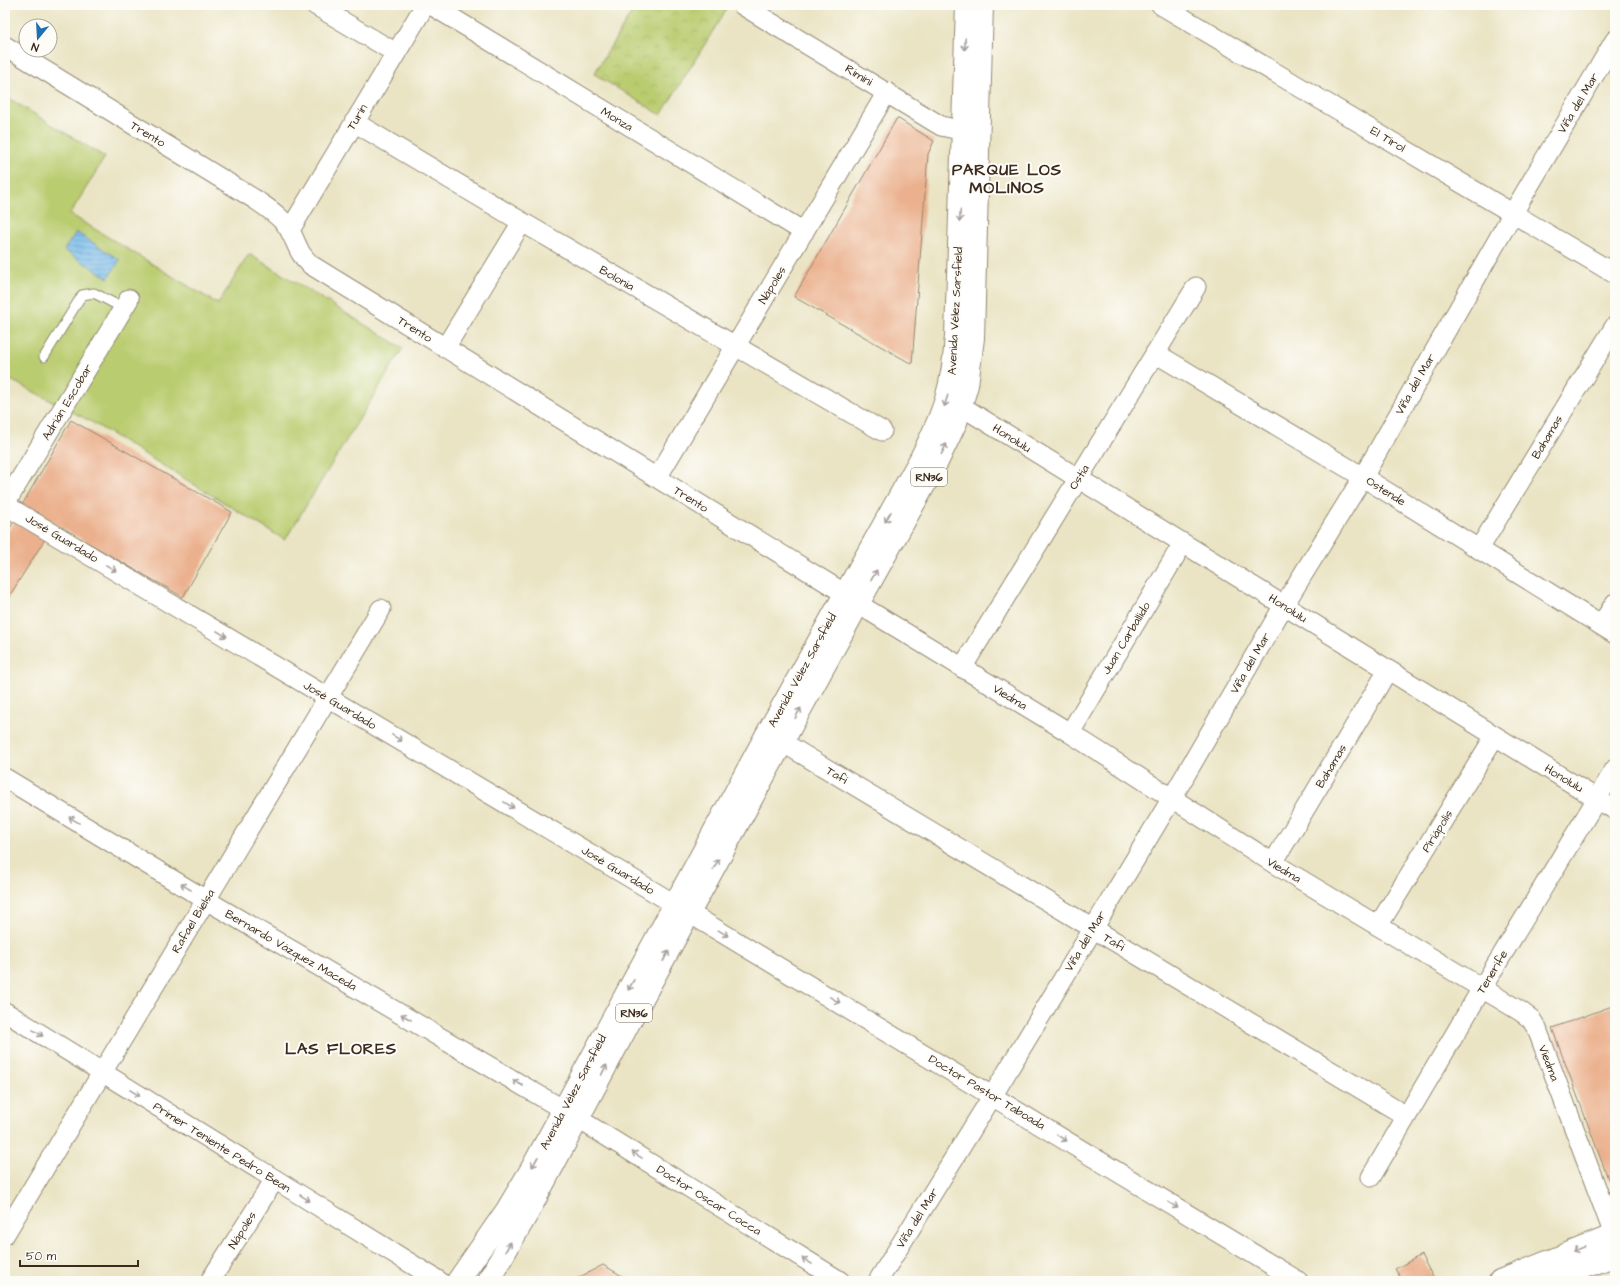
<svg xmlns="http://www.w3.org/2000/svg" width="1620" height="1286" viewBox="0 0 1620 1286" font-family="'Architects Daughter',sans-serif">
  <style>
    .park { fill: url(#park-crowns); stroke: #7a7b46 }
    .garden { fill: #bacc6f; stroke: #7a7b46 }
    .water { fill: url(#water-rules); stroke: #577284 }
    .building { fill: #ebb18e }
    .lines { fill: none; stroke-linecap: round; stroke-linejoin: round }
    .service-casing { stroke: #928771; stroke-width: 11 }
    .minor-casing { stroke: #928771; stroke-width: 21 }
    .primary-casing { stroke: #928771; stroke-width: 24 }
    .service { stroke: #fff; stroke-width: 9 }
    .minor { stroke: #fff; stroke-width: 19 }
    .primary { stroke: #fff; stroke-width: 22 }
    .oneway { stroke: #a79f9a }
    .labels { text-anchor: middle; stroke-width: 4; stroke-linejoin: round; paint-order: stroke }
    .shield { fill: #fdfcf7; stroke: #75695f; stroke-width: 1 }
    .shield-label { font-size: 11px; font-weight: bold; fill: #3b2a1e }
    .street-label { font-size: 12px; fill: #3b2a1e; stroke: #fdfcf7 }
    .district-label { font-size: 16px; font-weight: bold; letter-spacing: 1px; fill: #3b2a1e; stroke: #fdfcf7 }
  </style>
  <defs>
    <pattern id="park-crowns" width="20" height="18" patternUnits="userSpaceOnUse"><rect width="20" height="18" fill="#bacc6f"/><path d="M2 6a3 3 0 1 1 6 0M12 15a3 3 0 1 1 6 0" fill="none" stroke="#a1af60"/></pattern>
    <pattern id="water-rules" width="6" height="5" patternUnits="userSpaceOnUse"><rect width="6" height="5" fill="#73b9ea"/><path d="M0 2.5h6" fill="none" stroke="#6097bd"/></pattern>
  </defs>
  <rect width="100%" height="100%" fill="#fdfcf7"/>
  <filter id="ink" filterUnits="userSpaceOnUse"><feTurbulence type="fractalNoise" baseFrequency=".025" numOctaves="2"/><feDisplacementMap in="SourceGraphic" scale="8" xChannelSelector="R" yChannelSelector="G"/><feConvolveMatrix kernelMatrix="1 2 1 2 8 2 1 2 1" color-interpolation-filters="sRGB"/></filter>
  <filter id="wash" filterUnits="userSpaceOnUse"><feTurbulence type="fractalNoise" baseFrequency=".012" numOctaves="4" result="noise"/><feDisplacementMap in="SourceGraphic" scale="16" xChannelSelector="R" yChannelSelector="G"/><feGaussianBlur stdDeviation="0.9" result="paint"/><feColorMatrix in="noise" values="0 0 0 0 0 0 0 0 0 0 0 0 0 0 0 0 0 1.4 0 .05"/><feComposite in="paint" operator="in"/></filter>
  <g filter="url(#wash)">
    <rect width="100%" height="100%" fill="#eae4c4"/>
    <path class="park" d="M636,5h82l8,5 -65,105 -67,-41z"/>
    <path class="garden" d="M5,96l100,61 -35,57 148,90 31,-50 154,94 -118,192 -195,-119 -85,-44z"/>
    <path class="water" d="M76,232l44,28 -12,18 -44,-28z"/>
    <g id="blocks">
      <path class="building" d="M897,118l37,23 -6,13 -16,210 -118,-67z
        M71,420l161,92 -49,85 -161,-92z
        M14,521l31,18 -40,64v-66z
        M1615,1005v174l-6,2 -57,-153z
        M1421,1255l14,26h-32l-8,-12z
        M603,1265l28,16h-59z"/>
    </g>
  </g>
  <g filter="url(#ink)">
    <use href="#blocks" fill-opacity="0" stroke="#928771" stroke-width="1"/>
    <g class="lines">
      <defs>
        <path id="service" d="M44,357l38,-62 12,-2 29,15"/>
        <path id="minor" d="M315,5l81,48
          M431,5l373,227
          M742,5l199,121 37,8
          M1161,5l454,269
          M5,46l251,154c11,8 28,18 34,31 9,16 7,21 21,34l533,328 14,11 212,129 203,130 247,148 11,8 6,10 77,206
          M354,122l168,100 360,209
          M290,230l135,-225
          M445,348l77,-126
          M1155,353l208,124 252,157
          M961,406l654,404
          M657,478l230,-386
          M5,504l124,-205
          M5,505l661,394 632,382
          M1479,549l136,-223
          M1601,625l14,-22
          M962,668l234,-381
          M1070,733l113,-190
          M782,742l624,374
          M5,778l201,122 358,210 276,171
          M1273,863l115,-193
          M1378,926l117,-190
          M5,1012l434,269
          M1371,1177l111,-189 133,-219
          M5,1234l376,-625
          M210,1281l65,-102
          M878,1281l115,-186 179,-297 112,-193 79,-128 150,-264 102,-173"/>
        <path id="primary" d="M458,1281l49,-71 24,-40 236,-436 154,-276c23,-45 32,-71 35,-122l11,-331
          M488,1281l39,-67 105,-197 226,-413 79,-142 19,-40 11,-37 6,-47 9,-333
          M1500,1281l115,-46
          M1550,1281l65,-26"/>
      </defs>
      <use href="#service" class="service-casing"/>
      <use href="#minor" class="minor-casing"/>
      <use href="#primary" class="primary-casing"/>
      <use href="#service" class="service"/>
      <use href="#minor" class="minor"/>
      <use href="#primary" class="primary"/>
    </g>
    <defs><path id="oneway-shaft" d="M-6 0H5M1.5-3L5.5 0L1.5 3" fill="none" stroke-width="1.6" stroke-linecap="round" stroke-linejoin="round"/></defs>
    <g class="oneway">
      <use href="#oneway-shaft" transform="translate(965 44) rotate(92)"/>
      <use href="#oneway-shaft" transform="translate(960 216) rotate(92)"/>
      <use href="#oneway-shaft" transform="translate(946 401) rotate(107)"/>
      <use href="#oneway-shaft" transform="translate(944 449) rotate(-64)"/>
      <use href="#oneway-shaft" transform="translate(888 517) rotate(119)"/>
      <use href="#oneway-shaft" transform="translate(111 568) rotate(31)"/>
      <use href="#oneway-shaft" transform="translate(874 575) rotate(-61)"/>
      <use href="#oneway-shaft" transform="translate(222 634) rotate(31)"/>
      <use href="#oneway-shaft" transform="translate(798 713) rotate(-62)"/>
      <use href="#oneway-shaft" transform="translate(397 738) rotate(31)"/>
      <use href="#oneway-shaft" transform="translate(509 805) rotate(31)"/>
      <use href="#oneway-shaft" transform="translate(74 820) rotate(-149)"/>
      <use href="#oneway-shaft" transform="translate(716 864) rotate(-61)"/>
      <use href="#oneway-shaft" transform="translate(186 887) rotate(-149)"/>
      <use href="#oneway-shaft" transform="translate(723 933) rotate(31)"/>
      <use href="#oneway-shaft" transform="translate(666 956) rotate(-61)"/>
      <use href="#oneway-shaft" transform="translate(631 985) rotate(119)"/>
      <use href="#oneway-shaft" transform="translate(835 1000) rotate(31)"/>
      <use href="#oneway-shaft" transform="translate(406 1017) rotate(-150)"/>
      <use href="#oneway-shaft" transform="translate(38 1033) rotate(32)"/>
      <use href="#oneway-shaft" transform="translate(604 1070) rotate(-62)"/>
      <use href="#oneway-shaft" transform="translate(518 1083) rotate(-150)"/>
      <use href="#oneway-shaft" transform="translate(135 1093) rotate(32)"/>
      <use href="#oneway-shaft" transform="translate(1062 1138) rotate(31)"/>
      <use href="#oneway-shaft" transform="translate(637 1155) rotate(-148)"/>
      <use href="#oneway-shaft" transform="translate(535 1162) rotate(119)"/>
      <use href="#oneway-shaft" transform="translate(305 1198) rotate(32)"/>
      <use href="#oneway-shaft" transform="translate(1173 1205) rotate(31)"/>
      <use href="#oneway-shaft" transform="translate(508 1247) rotate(-59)"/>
      <use href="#oneway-shaft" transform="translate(1579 1249) rotate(158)"/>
      <use href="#oneway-shaft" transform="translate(807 1261) rotate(-148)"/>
    </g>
  </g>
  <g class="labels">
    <g class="shield">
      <rect x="911" y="468" width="36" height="18" rx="3"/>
      <rect x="616" y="1004" width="36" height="18" rx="3"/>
    </g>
    <g class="shield-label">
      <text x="929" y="481">RN36</text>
      <text x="634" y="1017">RN36</text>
    </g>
    <g class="street-label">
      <text transform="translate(859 75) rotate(31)" y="4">Rimini</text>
      <text transform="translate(1578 103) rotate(-59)" y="4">Viña del Mar</text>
      <text transform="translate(357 117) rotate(-59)" y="4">Turín</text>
      <text transform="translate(617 119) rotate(31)" y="4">Monza</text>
      <text transform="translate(148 134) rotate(31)" y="4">Trento</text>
      <text transform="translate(1388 139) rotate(31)" y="4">El Tirol</text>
      <text transform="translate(617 278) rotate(30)" y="4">Bolonia</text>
      <text transform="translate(772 285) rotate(-59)" y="4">Nápoles</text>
      <text transform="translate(955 311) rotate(-87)" y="4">Avenida Vélez Sarsfield</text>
      <text transform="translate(415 329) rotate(32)" y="4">Trento</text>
      <text transform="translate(1415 384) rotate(-60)" y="4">Viña del Mar</text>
      <text transform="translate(67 402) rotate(-59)" y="4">Adrián Escobar</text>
      <text transform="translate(1547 437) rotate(-59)" y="4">Bahamas</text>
      <text transform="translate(1012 438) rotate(32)" y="4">Honolulu</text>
      <text transform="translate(1079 477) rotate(-58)" y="4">Ostia</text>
      <text transform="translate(1386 491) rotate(32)" y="4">Ostende</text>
      <text transform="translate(691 499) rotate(32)" y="4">Trento</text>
      <text transform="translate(62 538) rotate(31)" y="4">José Guardado</text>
      <text transform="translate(1288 608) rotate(32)" y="4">Honolulu</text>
      <text transform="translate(1126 638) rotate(-59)" y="4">Juan Carballido</text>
      <text transform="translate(1250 663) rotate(-60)" y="4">Viña del Mar</text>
      <text transform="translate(802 670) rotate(-61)" y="4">Avenida Vélez Sarsfield</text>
      <text transform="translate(1010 697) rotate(31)" y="4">Viedma</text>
      <text transform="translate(340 705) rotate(31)" y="4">José Guardado</text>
      <text transform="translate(1331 766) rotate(-59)" y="4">Bahamas</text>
      <text transform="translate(837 775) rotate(31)" y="4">Tafí</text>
      <text transform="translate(1564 778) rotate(31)" y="4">Honolulu</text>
      <text transform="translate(1437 831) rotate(-58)" y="4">Piriápolis</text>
      <text transform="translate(618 870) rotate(31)" y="4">José Guardado</text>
      <text transform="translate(1284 870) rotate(31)" y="4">Viedma</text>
      <text transform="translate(193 921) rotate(-59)" y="4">Rafael Bielsa</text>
      <text transform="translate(1085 941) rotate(-59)" y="4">Viña del Mar</text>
      <text transform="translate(1114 942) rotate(31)" y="4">Tafí</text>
      <text transform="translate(291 950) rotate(30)" y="4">Bernardo Vázquez Maceda</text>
      <text transform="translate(1492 972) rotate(-59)" y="4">Tenerife</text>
      <text transform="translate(1549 1063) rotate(69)" y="4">Viedma</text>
      <text transform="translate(573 1092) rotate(-62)" y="4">Avenida Vélez Sarsfield</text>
      <text transform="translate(987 1092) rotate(31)" y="4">Doctor Pastor Taboada</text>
      <text transform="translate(222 1147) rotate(32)" y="4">Primer Teniente Pedro Bean</text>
      <text transform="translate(709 1200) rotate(32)" y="4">Doctor Oscar Cocca</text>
      <text transform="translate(917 1218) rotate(-58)" y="4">Viña del Mar</text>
      <text transform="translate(242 1230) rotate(-58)" y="4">Nápoles</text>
    </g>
    <g class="district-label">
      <text x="1007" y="175">PARQUE LOS<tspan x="1007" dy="18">MOLINOS</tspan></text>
      <text x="341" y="1054">LAS FLORES</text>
    </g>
  </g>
  <rect width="1620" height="1286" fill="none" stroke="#fdfcf7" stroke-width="20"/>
  <g transform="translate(38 38) rotate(198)"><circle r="19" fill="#fdfcf7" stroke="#afa8a0"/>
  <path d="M0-3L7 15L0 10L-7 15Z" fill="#1f6fb2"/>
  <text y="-6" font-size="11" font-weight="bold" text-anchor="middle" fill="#3b2a1e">N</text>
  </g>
  <path d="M20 1260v6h118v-6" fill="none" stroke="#3b2a1e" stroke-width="2"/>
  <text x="26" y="1260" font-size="12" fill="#3b2a1e" stroke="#fdfcf7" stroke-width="3" paint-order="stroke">50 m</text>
</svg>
